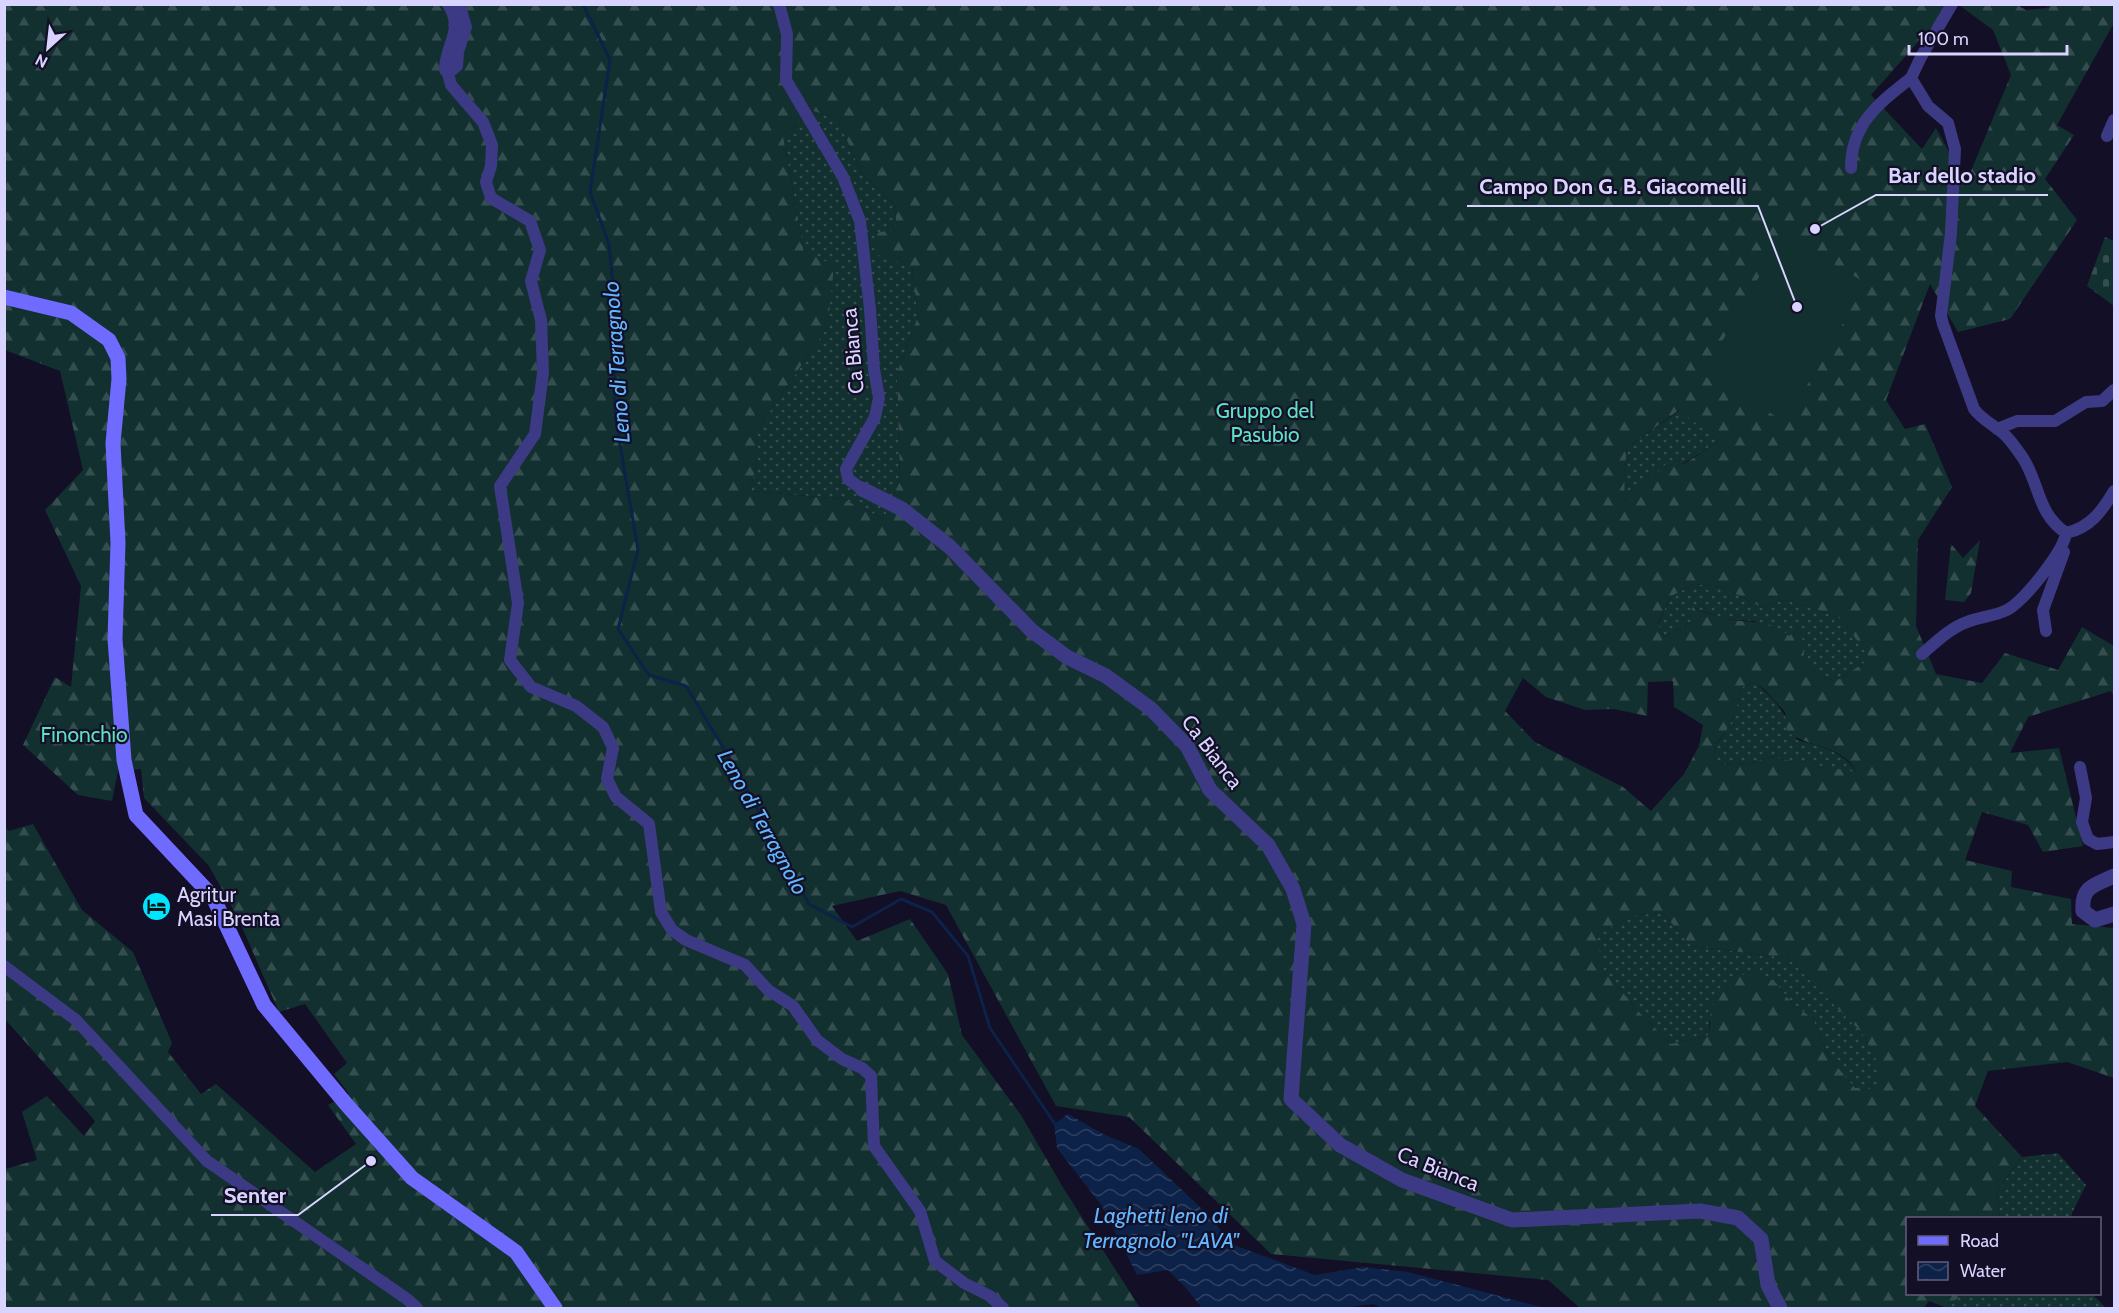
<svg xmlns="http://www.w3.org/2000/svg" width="2119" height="1313" viewBox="0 0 2119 1313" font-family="Cabin,sans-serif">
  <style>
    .grass { fill: url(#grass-dots) }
    .forest { fill: url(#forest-firs); fill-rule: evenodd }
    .cemetery { fill: url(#cemetery-stones) }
    .pitch { fill: #12302f }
    .water { fill: url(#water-waves) }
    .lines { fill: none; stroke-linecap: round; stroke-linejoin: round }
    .stream { stroke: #0c2248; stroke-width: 3 }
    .minor { stroke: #3d3a85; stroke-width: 12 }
    .tertiary { stroke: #3d3a85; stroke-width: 15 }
    .secondary { stroke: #6f6bff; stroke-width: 15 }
    .labels { text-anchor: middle; stroke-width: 4.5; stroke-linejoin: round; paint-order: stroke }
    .street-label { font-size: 21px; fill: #d9d4ff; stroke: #130f26 }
    .park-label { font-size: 21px; fill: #5fe0c0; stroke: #130f26 }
    .poi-label { font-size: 21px; fill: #d9d4ff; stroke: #130f26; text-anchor: start }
    .water-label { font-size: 22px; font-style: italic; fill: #62b6ff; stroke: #130f26 }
    .leader { fill: none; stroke: #d9d4ff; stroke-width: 2 }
    .callout-dot { fill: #d9d4ff; stroke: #130f26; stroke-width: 2 }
    .callout-label { font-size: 22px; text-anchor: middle; font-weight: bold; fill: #d9d4ff; stroke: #130f26; stroke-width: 4.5; stroke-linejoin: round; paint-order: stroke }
  </style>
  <defs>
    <pattern id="grass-dots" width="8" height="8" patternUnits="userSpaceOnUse" patternTransform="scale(1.5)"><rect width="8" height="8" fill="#12302f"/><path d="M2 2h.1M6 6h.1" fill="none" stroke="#344d4e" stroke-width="1.8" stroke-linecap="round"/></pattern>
    <pattern id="forest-firs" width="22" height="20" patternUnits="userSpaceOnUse" patternTransform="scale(1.5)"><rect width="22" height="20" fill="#12302f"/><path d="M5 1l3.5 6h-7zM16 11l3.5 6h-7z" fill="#344d4e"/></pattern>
    <pattern id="cemetery-stones" width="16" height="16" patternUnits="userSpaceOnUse" patternTransform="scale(1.5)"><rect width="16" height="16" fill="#12302f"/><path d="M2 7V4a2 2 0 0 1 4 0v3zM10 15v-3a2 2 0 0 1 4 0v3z" fill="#344d4e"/></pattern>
    <pattern id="water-waves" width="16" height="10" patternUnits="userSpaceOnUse" patternTransform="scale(1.5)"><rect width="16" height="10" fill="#0c2248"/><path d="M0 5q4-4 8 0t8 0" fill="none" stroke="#2f4163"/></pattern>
  </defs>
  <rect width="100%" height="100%" fill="#130f26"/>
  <path class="grass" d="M813,111l24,7 25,56 32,30 3,25 15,38 6,49 -21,57 3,108 -16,38 -41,-20 -93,-8 8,-33v-29l70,-103 -24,-74 -21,-116z
    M1680,410l39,31 -95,60v-25l3,-28z
    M1694,584l28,3 41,21 21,-8 27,7 30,12 28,36 -2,6 -31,20 -17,-6 -14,-10 -16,-29 -35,-15 -30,-2 -32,-12v14l-27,16 -7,-12 12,-28z
    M1753,682c24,17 32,32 44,58 20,5 50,12 59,33l-86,-16 -20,6 -29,2 -7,-8c2,-18 4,-13 12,-26 9,-13 12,-28 15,-43z
    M1663,913l28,33 97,12 74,75 16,30v26h-23l-26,-32 -16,-38 -22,-17 -15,-19 -67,38 1,14 -39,9 -32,-32 -36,-42 -8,-35 41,-20z
    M2058,1153l28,32 -14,28 -1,5h-71l-4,-25 26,-36z
    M1962,1294h130l14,14h-159z"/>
  <path class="forest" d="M5,5h1946l-80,90 51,54 14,-21 30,55 45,-108 -18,-45 -34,-25h58l9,5 20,-2 6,-3h62v18l-57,102 17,10 -29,44 32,41 -67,99 -52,13 -28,-48 -44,116 19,29 20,-5 27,63 -34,53 -2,86 20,48 46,9 23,-30 53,17 24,-43 32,19v51l-3,-6 -83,26 -18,36 49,-5 24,98 -40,6 -15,-27 -46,-13 -17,48 47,11 -1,16 60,12 1,25 42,4v150l-47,-16 -79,9 -13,35 47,51 -26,36 4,25h-92v76h54l-15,14 -18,-7 -5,7h-344l-32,-28 -277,-26 -142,-137 -73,-11 -110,-201 -46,-14 -68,15 25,35 53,-22 38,55 14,61 59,80 41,71 78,122h-1135v-139l32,-9 -15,-48 25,-16 37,40 11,-15 -90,-102 -1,-193 5,5 24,-7 49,86 51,42 39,91 -4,9 33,42 15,-10 99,88 41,-28 -28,-39 21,-11 -15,-20 13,-11 -42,-59 -26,8 -41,-94 -29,-52 -65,-68 -3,-29 -23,2 -6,30 -34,-6 -55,-50 32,-68 16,10 10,-101 -36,-76 38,-40 -23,-99 -55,-21zM813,111l24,7 25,56 32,30 3,25 -21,4 -1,21 37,13 6,49 -21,57 3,108 -16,38 -41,-20 -93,-8 8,-33v-29l70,-103 6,-61 -30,-13 -21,-116zM1679,410l40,31 -35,23h-18l-41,37 -1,-25 3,-28zM1694,584l28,3 41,21 21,-8 27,7 30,12 27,36 -1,6 -31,20 -17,-6 -14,-10 -4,-39 -12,10c-18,-18 -43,-12 -66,-18 -11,-3 -21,-7 -31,-11v14l-27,16 -7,-13 12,-27zM1523,678l23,19 39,13 29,-1 33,7 1,-34 25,-1 1,26 29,18 -4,21 -15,28 -33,37 -28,-24 -88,-45 -30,-31zM1753,682l12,8 20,22 2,20c20,15 58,14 69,40l-86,-15 -20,6 -29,2 -7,-8c2,-18 4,-14 12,-26 9,-13 12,-28 15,-43zM1663,913l28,33 97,12 74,75 16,30v26l-23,-1 -26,-31 -16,-38 -22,-17 -15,-19 -19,-12c-9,3 -20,4 -28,9 -18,11 -20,36 -19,55l-39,9 -32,-32 -35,-42 -8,-35 40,-20z
    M1980,540l-9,53 -7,9 -19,-2 6,-56 12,14z"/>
  <path class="cemetery" d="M2105,237l9,4v65l-27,-20z"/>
  <path class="pitch" d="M1783,235l83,48 -80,139 -83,-47z"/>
  <path class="water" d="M1068,1114l35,20 36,15 65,62 30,34 81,30 48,-8 45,5 137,36h-164l-7,-4 -33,4h-139l-17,-21 -17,-17 -31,5 -35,-69 -45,-58 -3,-24z"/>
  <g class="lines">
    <path class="stream" d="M583,4l27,56 -20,132 19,52 4,41 2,130 23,135 -20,79 31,46 37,11 47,78 76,140 43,23 49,-28 31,13 36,44 22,72 67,99"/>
    <path class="minor" d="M448,4c17,28 -3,39 -3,66l3,3 3,12 32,37 9,23 -1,21 -5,16 5,16 39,23 10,29 -9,31 10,39 2,53 -8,61 -35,52 18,117 -8,57 21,27 45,19 27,21 10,21 -6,31 9,18 33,27 12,88 11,18 14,10 59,25 23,25 25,16 24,34 25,19 20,9 9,8 3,70 46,65 15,50 29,22 26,13 13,12
      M779,4l8,30 -1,46 57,97 17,44 10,88 4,60 5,29 -4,19 -29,52 2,10 14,10
      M1952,4l-31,53 -10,21 17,28 20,17 7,26 -4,84 -10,83 2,8 31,85c9,12 22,17 32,27 6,6 12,15 17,22 17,27 14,55 43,75 24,-5 36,-22 48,-42
      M448,73l9,-7 1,-14 8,-25 -7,-23
      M2107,136l7,-16
      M1851,168c0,-44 28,-65 60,-90
      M1997,429l20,-8h38l31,-19 16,-1 12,-11
      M2046,631l-3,-21 21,-58
      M1922,654c13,-11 28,-26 45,-32 13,-5 28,-6 40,-12 17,-9 57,-59 59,-77
      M2080,767l6,31 -4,24 6,17 9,5 17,-2
      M4,966l72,54 131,141 200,138 10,9"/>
    <path class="tertiary" d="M862,489l40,20 48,38 82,84 35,26 39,19 45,33 36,37 23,44 58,55 25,44 11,35 -13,175 49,46 62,35 110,40 188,-9 38,7 23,21 7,46 12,23
      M2114,876c-19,9 -33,10 -31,35l12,9 19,-6"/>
    <path class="secondary" d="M4,297l67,16 38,27 9,18 1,21 -6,64 5,100 -3,96 9,121 12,55 77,82 51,108 82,99 66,74 104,74 39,56"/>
  </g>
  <defs>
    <symbol id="hotel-disc" viewBox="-11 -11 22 22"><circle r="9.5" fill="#00e5ff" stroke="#130f26"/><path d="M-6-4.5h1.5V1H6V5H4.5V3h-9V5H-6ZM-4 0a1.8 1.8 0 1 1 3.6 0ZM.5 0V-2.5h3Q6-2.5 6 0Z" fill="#111"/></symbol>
  </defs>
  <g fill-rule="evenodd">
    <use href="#hotel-disc" x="140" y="890" width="33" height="33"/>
  </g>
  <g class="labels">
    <g class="street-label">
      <text transform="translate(853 351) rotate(-95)" y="7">Ca Bianca</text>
      <text transform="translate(1212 752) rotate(53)" y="7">Ca Bianca</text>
      <text transform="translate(1438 1169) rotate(22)" y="7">Ca Bianca</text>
    </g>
    <g class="park-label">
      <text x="1265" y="418">Gruppo del<tspan x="1265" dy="24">Pasubio</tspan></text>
      <text x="84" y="742">Finonchio</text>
    </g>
    <g class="poi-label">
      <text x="177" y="902">Agritur<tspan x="177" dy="24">Masi Brenta</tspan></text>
    </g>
    <g class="water-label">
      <text transform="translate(616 362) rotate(-94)" y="8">Leno di Terragnolo</text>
      <text transform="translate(763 822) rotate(61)" y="8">Leno di Terragnolo</text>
      <text x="1161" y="1223">Laghetti leno di<tspan x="1161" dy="25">Terragnolo "LAVA"</tspan></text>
    </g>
  </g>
  <path class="leader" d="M1815 229L1876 195H2048M1797 307L1758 206H1467M371 1161L298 1215H211"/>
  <g class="callout-dot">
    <circle cx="1815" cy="229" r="6"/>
    <circle cx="1797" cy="307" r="6"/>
    <circle cx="371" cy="1161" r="6"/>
  </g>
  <g class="callout-label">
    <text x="1962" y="183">Bar dello stadio</text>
    <text x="1613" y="194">Campo Don G. B. Giacomelli</text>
    <text x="255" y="1203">Senter</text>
  </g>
  <rect width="2119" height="1313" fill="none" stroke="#d9d4ff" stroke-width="12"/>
  <rect x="1906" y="1217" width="195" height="78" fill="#130f26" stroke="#625e7d" stroke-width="1.5"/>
  <rect x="1918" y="1236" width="30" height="9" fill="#6f6bff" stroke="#625e7d" stroke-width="1.5"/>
  <text x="1960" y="1247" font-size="18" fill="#d9d4ff">Road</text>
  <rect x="1918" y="1262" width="30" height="18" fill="url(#water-waves)" stroke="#625e7d" stroke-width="1.5"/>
  <text x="1960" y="1277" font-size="18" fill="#d9d4ff">Water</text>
  <g transform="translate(48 48) rotate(207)" stroke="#130f26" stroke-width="4.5" paint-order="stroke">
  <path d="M0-4.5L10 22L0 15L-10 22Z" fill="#d9d4ff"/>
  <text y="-9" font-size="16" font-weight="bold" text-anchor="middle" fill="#d9d4ff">N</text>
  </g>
  <path d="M1909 45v9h158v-9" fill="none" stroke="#d9d4ff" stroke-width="3"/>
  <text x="1918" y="45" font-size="18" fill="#d9d4ff" stroke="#130f26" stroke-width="4.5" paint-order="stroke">100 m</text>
</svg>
